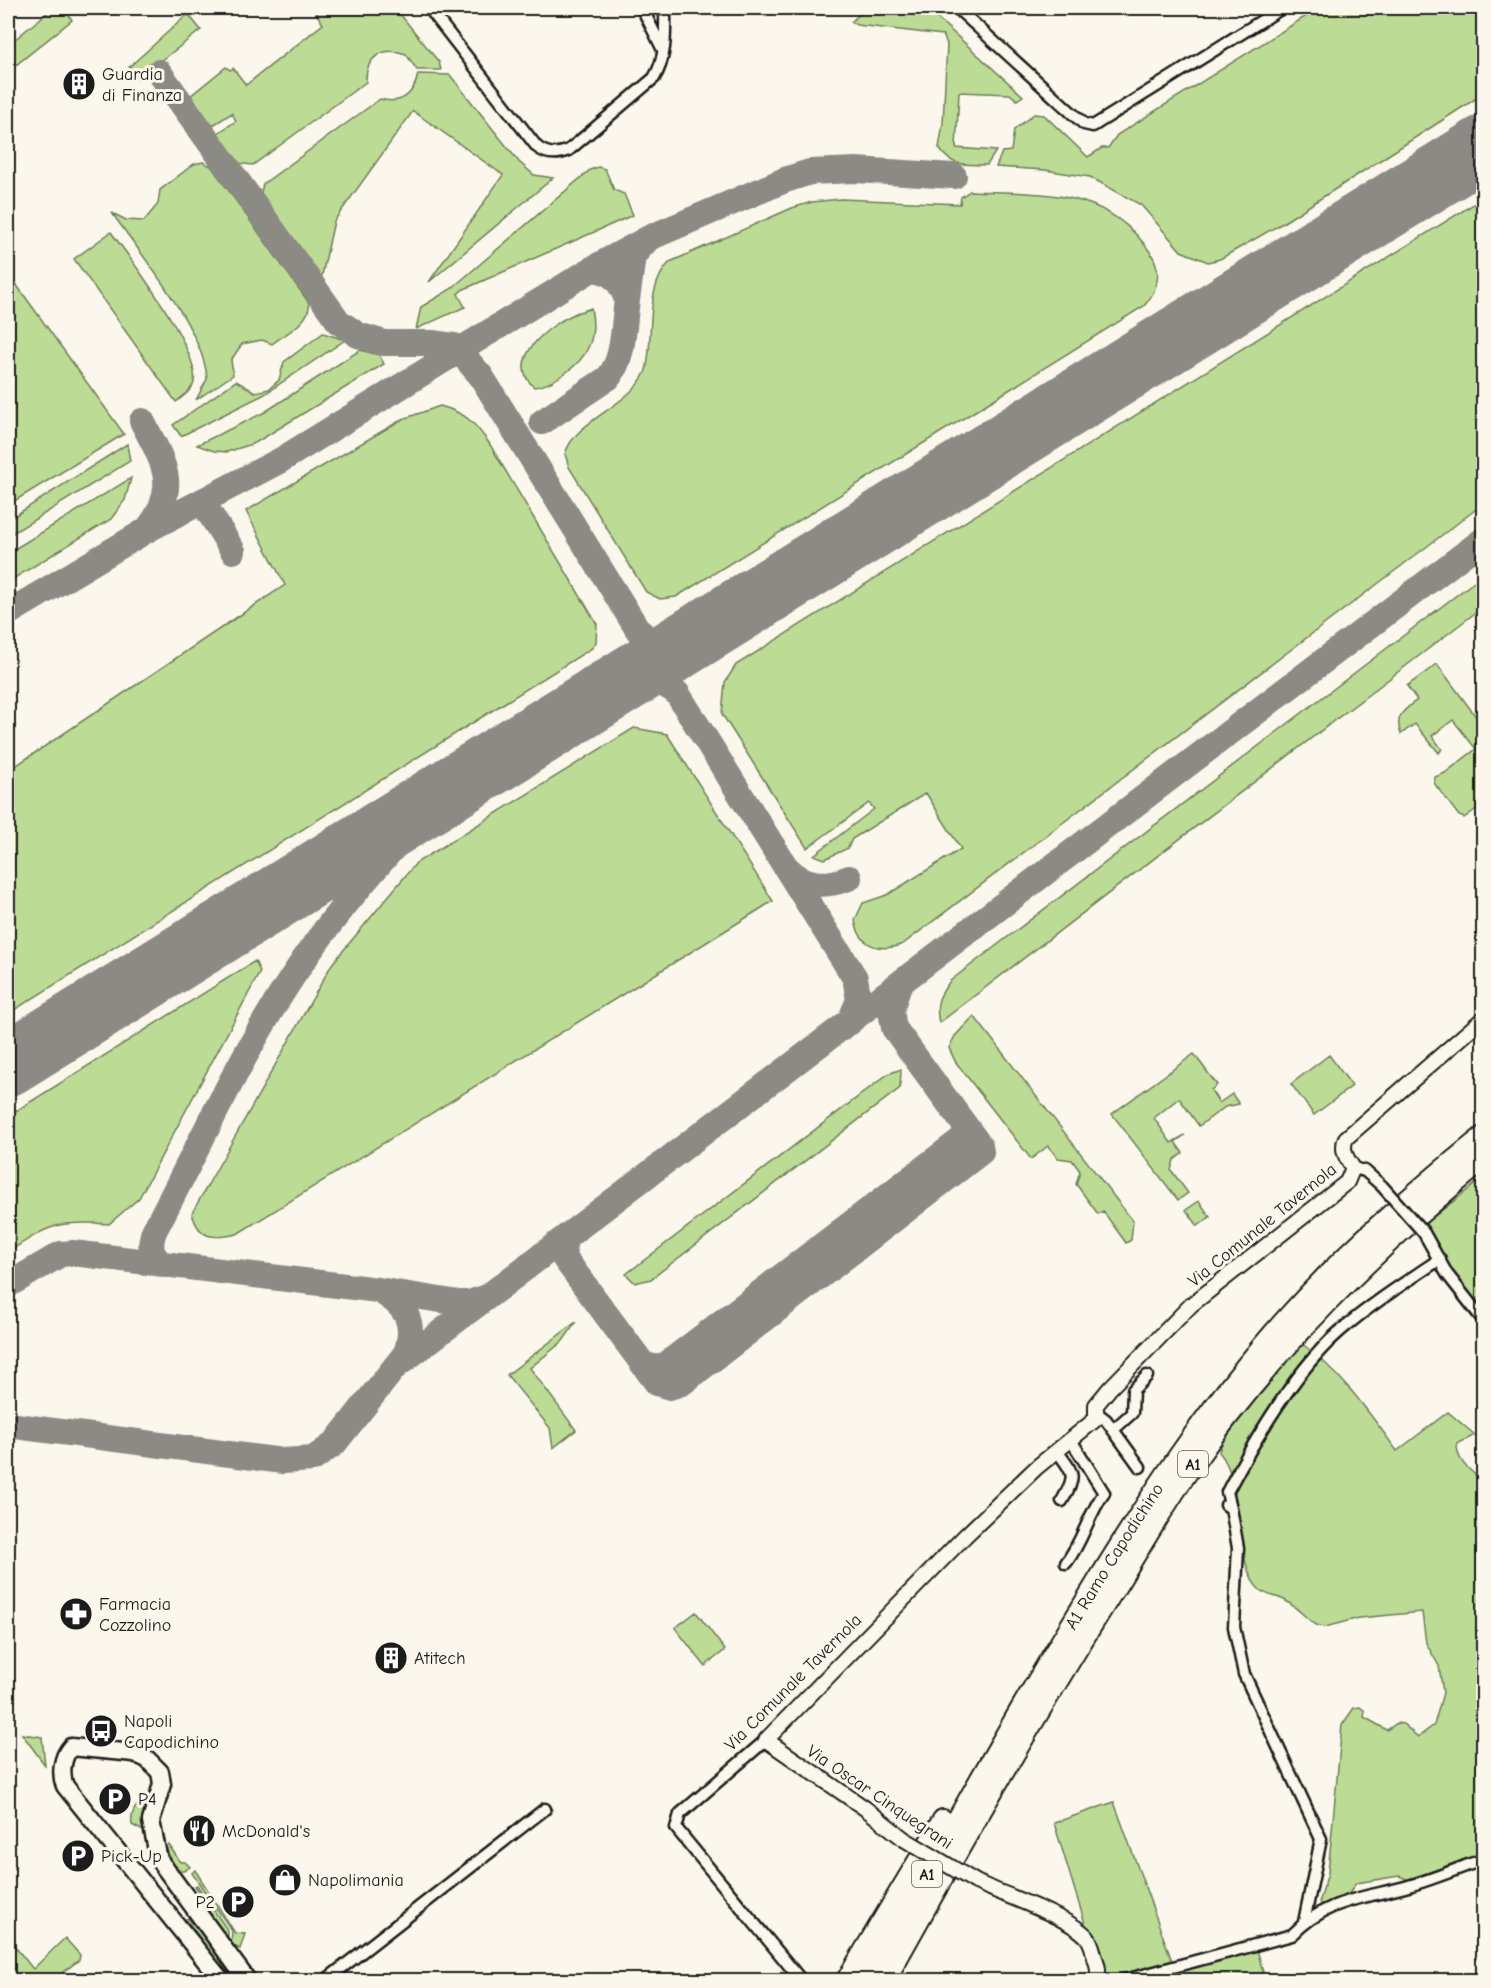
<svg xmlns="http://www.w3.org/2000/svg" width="1491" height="1988" viewBox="0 0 1491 1988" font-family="'Comic Neue',sans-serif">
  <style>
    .green { fill: #bcdc95; stroke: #6c7c58; stroke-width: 1.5 }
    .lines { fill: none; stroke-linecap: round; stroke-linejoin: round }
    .taxiway { stroke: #8c8a84; stroke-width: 26 }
    .runway { stroke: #8c8a84; stroke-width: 64 }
    .minor-casing { stroke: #1c1c1c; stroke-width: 15 }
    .tertiary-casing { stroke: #1c1c1c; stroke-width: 18 }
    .primary-casing { stroke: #1c1c1c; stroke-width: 21 }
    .motorway-casing { stroke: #1c1c1c; stroke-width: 24 }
    .minor { stroke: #fbf7ec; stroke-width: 10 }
    .tertiary { stroke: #fbf7ec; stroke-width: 14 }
    .primary { stroke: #fbf7ec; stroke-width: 16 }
    .motorway { stroke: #fbf7ec; stroke-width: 20 }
    .minor-bridge-casing { stroke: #1c1c1c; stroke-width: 15; stroke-linecap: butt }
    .tertiary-bridge-casing { stroke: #1c1c1c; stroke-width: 18; stroke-linecap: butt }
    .minor-bridge { stroke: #fbf7ec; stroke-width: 10 }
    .tertiary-bridge { stroke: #fbf7ec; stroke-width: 14 }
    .labels { text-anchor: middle; stroke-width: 6; stroke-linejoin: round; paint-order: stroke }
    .shield { fill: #fbf7ec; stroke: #5f5e5a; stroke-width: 1.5 }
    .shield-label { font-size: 16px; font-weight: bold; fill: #1c1c1c }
    .poi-label { font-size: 18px; fill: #1c1c1c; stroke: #fbf7ec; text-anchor: start }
    .street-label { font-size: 18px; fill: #1c1c1c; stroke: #fbf7ec }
  </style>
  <rect width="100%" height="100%" fill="#fbf7ec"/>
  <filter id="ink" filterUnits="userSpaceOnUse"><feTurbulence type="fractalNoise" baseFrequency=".0167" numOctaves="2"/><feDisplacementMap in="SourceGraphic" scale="12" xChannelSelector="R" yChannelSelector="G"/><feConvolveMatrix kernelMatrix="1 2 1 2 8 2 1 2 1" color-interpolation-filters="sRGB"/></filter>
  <g filter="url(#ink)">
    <path class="green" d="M53,8h16l-2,4 5,8 -61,49 -3,-24z
      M313,8h82l44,54 2,8h-24l-11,-16c-23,-8 -41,3 -40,28l-113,83 -16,-2 -22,-28 21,-14 -4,-8 -22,14 -21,-30 37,-30 4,3 3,-2 13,17 77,-61z
      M866,8h60l97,88 -6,4 -7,-6 -51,-2 -3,56 40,3 -9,14c-22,-1 -35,3 -48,-17l4,-25 4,-79 -4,-9 -86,-10 -6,-3z
      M1319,8h164v86l-202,130 -61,35 -12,3 -27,-11 -40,-46 -51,-28 -45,-7 -49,-3 6,-15 9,-1 3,-21 20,-16 10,1 44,42 14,-9h6l9,-13z
      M188,14l13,16 -63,49 -9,-12z
      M418,74l32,1 69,87 15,13 19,3 -124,104 74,-107 -90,-64 -79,110 -13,59 -61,-84 3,-12 117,-85c21,6 34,-4 38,-25z
      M203,162l8,4 98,137c2,19 -23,30 -37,41l-10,-4 -20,4 -11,16 2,15 -37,25 11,-21c-2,-47 -67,-126 -95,-166l14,7 18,1 14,-17 2,-14 34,-26z
      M598,167l7,2 9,21 10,4 9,21 -171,75 -4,4 7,13 -49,22 5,-22 30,-18 139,-119z
      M970,191c70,3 136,-4 180,61 13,19 8,38 -6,54l-468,291 -16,2 -14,-7 -77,-125 -4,-13c11,-35 62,-46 80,-81 3,-7 3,-15 4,-23 3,-28 -1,-67 21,-88l122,-54 20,-6 29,-3 119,5 1,-7z
      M1480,200l4,1 -1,303 -580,440c-24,9 -44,2 -48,-24l8,-17 24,-8 74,-46 -35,-56 -74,46 -4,9 -23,11 -11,-4 60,-46 -5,-6 -62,45 -85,-134 3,-32 11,-17z
      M111,232c19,26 90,119 83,150 -1,8 -12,15 -18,20l-102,-143z
      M8,273l116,161 -116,71v-233z
      M591,308c6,29 -2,49 -27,66 -9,6 -18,12 -30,13 -30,-27 15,-62 40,-73 5,-3 11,-3 17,-6z
      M323,333l22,7 -82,55 -82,41 -8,-11 63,-44 19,11 14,-3 10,-9 5,-18z
      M360,350l19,5 5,9 -129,79 -28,9 -13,-1 -17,-6 68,-33z
      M440,406c26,7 34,16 49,37l108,181 -1,18 -4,6 -584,366v-243l277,-186 -39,-74 157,-92z
      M127,444l3,17 -122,75v-16z
      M131,478l-6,22 -14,19 -103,63v-29z
      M1483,575v32l-544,416c-4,-19 -1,-26 11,-42z
      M1437,664l46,62v80l-1,-1 -18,13 -5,-2 -25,-33 1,-6 10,-4 31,-24 -23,-29 -21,16 10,13 -3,4 -24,-29 -14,10c-7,-18 3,-24 16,-34l-10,-14z
      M634,728l33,6 106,167 -536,333c-23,5 -38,6 -45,-21l140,-249 84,-101z
      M255,961l5,11 -121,226 -30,26c-53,-4 -58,1 -101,28v-136z
      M974,1016l159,205 -2,19 -5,3 -23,-32 -5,3 -22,-30 4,-13 -8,-11 -14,-2 -10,-12 -17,13 -76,-98 -6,-13 6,-12z
      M1194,1054l23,31 -6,5 8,13 13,-9 7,10 -14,3 -26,19 -20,-28 -25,20 17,25 14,-8 -10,7 8,11 -9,7 -3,10 17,23 -10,7 -66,-86z
      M1329,1055l23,31 -38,29 -23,-31z
      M901,1069l-1,19 -249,191 -16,4 -9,-9 262,-200z
      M1483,1178v134l-29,-39 -28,-50z
      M1199,1201l11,16 -12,9 -12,-16z
      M576,1322l-13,19 -33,27 46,62 -23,18 -3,-20 -43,-53z
      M1301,1343c41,30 67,68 96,108l51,-39 27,23 -18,9c0,19 13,26 26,37v373l-59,32 -25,-10 -43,7 -17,26 -16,6 -3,-15 8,-27 14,-148 12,-17 6,-1 5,4 -1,6 23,13 10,-7 6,1 15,13 16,-12 9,-32 -4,-27 -13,-23 -4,-31 -63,6 -34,9 -7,-1c-12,-7 -20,-18 -32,-25 -8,-5 -19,-5 -26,-11 -27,-22 -14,-109 -41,-138l7,-21z
      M696,1612l29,38 -20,16 -30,-38z
      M22,1734l20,3 3,28z
      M153,1785h2l-8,48 -15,-8c-3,-22 15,-22 21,-40z
      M1114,1802l58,159 -59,19h-9l-2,-17 -14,-30 -34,-110z
      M169,1845l11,17h5l5,5 -6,4 -7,-1 -12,-23z
      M195,1870l40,63 10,1 -5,15 -9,-4 1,-14 -40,-58z
      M197,1885l31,46v14l-25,-43 2,-2 -10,-14z
      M188,1918l52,62h-9l-45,-61z
      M8,1938l25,31 32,-31 15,17 -1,5 -26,20h-45z
      M1257,1949l8,31h-116l-1,-4z"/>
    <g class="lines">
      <path class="taxiway" d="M159,72l180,250 19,13 26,8h50l21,3 26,30 157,254c16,16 30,17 51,11
        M1470,155l14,-4
        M592,269c20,2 28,11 35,31l6,-44 14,-16
        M142,421c22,42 39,67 5,109
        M542,422l66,-44c17,-20 15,-53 19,-78
        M202,501l31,50
        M8,613l139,-83 134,-70 311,-191 57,-31 136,-58 25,-8 46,-2 98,6
        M624,681c21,-3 36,-2 53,12l178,285 4,22 -10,23
        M787,868c18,19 39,19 62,10
        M567,1236l-4,11 2,12 92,124 13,4 12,-4 299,-231 -1,-6 -86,-118 -3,-17 8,-27
        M165,1265c-15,-8 -16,-19 -11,-34 48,-90 90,-184 147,-267 41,-61 91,-114 139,-169
        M8,1285l53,-31 12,-1 305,37 81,13h10l16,-5
        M642,1363l12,5 10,-2 298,-227 5,-9
        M399,1364l1085,-825
        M8,1425l275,36 30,-2 21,-15 72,-91c11,-32 -1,-48 -28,-63"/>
      <path class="runway" d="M8,1064l1476,-917"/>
      <defs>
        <path id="minor" d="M429,8l108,139c10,8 20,8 32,3l85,-72c13,-21 11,-47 11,-70
          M642,8l20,40
          M957,8l127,116 9,2 189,-118
          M1353,1168l12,3 17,15
          M1424,1233l23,41 37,47
          M1097,1413l9,7 34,47
          M1113,1430l19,-17 1,-23 14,-14
          M1057,1451c17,23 20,23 5,50
          M1226,1505l5,3 7,40 -4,79 10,47 77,165 -17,83
          M1231,1508l-4,-16c27,-51 69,-123 113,-161 31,-27 66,-49 100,-72
          M1066,1563c17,-22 22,-48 38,-70l-33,-53
          M766,1740l-86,74 -4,14 125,152
          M326,1980l219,-171
          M1125,1980l167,-45c34,-35 68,-36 113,-48 26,-7 52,-18 79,-28"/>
        <path id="tertiary" d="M904,1839l-38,-30 -100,-69 199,-204 72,-69 59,-48v-14l14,-17 81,-83 156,-123 6,-14c-7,-10 -12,-19 -7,-30l138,-120
          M976,1882c27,13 92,34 111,55 5,6 6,14 8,21 3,8 5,16 0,22"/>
        <path id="primary" d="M221,1980l-156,-194c-5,-12 -3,-29 6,-39l63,6 13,6 13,13 2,12 -11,37 8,39 88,120"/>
        <g id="motorway">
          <path d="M847,1980l96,-160"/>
          <path id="s1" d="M868,1980c70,-126 140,-253 216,-376 61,-101 126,-201 205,-288 59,-66 126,-124 195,-180"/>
          <path d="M885,1980c70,-126 141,-250 218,-373 29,-46 56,-94 87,-139 79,-114 186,-221 294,-309"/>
        </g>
      </defs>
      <use href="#minor" class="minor-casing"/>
      <use href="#tertiary" class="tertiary-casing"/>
      <use href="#primary" class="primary-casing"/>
      <use href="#motorway" class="motorway-casing"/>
      <use href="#minor" class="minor"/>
      <use href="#tertiary" class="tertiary"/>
      <use href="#primary" class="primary"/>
      <use href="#motorway" class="motorway"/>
      <defs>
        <path id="minor-bridge" d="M1382,1186l42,47"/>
        <path id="tertiary-bridge" d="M904,1839l72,43"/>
      </defs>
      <use href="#minor-bridge" class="minor-bridge-casing"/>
      <use href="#tertiary-bridge" class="tertiary-bridge-casing"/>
      <use href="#minor-bridge" class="minor-bridge"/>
      <use href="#tertiary-bridge" class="tertiary-bridge"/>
    </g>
  </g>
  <defs>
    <symbol id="building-disc" viewBox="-11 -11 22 22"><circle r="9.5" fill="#1c1c1c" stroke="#fbf7ec"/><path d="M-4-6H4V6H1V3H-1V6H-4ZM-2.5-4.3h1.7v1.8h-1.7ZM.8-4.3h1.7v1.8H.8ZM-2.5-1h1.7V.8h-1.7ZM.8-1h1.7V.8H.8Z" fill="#fff"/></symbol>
    <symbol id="pharmacy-disc" viewBox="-11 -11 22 22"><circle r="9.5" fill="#1c1c1c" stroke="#fbf7ec"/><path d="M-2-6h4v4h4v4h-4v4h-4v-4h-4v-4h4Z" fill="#fff"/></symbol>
    <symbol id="bus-disc" viewBox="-11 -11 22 22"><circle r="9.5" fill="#1c1c1c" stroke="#fbf7ec"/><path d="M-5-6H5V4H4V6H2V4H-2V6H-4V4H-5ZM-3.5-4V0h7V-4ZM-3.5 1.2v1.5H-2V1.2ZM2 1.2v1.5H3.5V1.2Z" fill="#fff"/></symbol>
    <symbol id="parking-disc" viewBox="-11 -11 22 22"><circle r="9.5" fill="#1c1c1c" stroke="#fbf7ec"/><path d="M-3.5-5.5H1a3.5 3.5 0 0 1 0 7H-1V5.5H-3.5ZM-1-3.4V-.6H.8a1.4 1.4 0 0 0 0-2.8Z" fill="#fff"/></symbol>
    <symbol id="restaurant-disc" viewBox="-11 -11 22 22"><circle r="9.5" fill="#1c1c1c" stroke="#fbf7ec"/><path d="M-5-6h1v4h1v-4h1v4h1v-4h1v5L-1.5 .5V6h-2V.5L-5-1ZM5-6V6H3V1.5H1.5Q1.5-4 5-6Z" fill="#fff"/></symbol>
    <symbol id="shop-disc" viewBox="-11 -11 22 22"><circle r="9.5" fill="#1c1c1c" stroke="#fbf7ec"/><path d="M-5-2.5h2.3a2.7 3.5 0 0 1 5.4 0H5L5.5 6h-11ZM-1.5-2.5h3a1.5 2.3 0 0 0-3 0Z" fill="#fff"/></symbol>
  </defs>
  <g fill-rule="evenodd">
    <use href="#building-disc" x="60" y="65" width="38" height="38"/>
    <use href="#pharmacy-disc" x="57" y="1595" width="38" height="38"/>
    <use href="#building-disc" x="372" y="1639" width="38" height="38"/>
    <use href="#bus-disc" x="82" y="1712" width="38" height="38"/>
    <use href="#parking-disc" x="96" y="1780" width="38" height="38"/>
    <use href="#restaurant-disc" x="180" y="1812" width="38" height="38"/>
    <use href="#parking-disc" x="59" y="1837" width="38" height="38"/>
    <use href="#shop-disc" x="266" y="1861" width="38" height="38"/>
    <use href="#parking-disc" x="219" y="1883" width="38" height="38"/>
  </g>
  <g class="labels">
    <g class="shield">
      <rect x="1178" y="1451" width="30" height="26" rx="4.5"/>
      <rect x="912" y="1861" width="30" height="26" rx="4.5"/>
    </g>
    <g class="shield-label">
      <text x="1193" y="1470">A1</text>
      <text x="927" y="1880">A1</text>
    </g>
    <g class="poi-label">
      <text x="102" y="80">Guardia<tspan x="102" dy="21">di Finanza</tspan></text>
      <text x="99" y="1610">Farmacia<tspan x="99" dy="21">Cozzolino</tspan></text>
      <text x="414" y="1664">Atitech</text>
      <text x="124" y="1727">Napoli<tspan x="124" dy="21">Capodichino</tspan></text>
      <text x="138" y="1805">P4</text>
      <text x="222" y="1837">McDonald's</text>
      <text x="101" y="1862">Pick-Up</text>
      <text x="308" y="1886">Napolimania</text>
      <text x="215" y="1908" text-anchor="end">P2</text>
    </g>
    <g class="street-label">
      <text transform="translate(1262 1225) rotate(-39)" y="6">Via Comunale Tavernola</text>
      <text dy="6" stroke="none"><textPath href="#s1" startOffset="490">A1 Ramo Capodichino</textPath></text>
      <text transform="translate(793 1682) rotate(-45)" y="6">Via Comunale Tavernola</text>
      <text transform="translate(880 1797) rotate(34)" y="6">Via Oscar Cinquegrani</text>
    </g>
  </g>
  <rect width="1491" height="1988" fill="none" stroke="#fbf7ec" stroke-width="30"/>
  <rect x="15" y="15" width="1461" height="1958" fill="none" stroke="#1c1c1c" stroke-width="2" filter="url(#ink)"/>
</svg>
